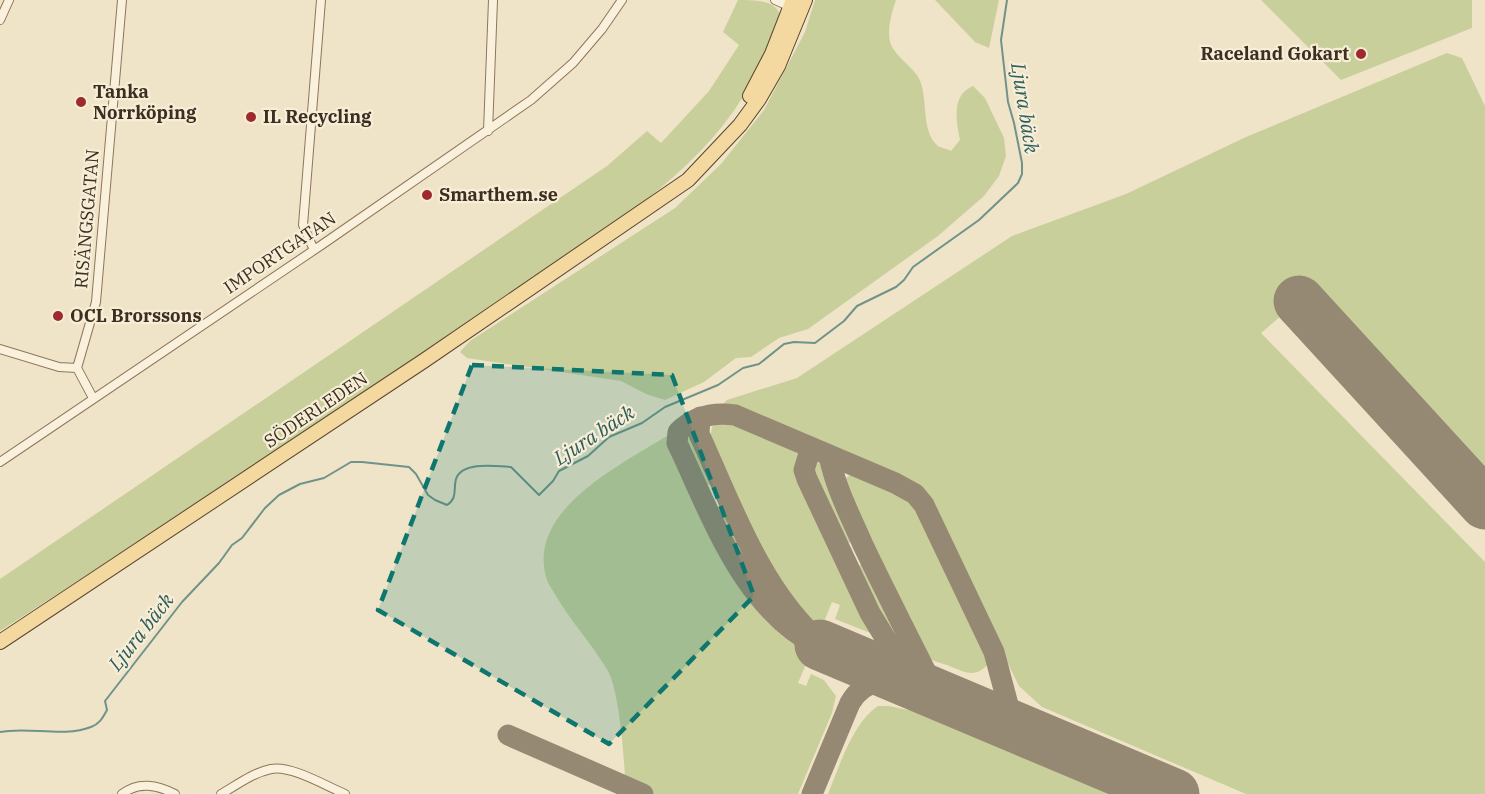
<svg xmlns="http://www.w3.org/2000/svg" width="1485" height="794" viewBox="0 0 1485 794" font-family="'IBM Plex Serif',serif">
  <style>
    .green { fill: #c9cf9b }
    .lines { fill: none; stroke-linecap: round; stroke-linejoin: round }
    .stream { stroke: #6f938a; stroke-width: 2 }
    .taxiway { stroke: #968974; stroke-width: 21 }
    .runway { stroke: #968974; stroke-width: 51 }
    .minor-casing { stroke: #8d765c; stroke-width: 10 }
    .primary-casing { stroke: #5b4430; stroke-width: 16 }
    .minor { stroke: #faf1dc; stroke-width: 8 }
    .primary { stroke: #f3d9a0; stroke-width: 14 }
    .marked { fill: #0f766e; fill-opacity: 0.2; stroke: #0f766e; stroke-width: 4.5; stroke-dasharray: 12 8; stroke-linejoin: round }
    .poi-dot { fill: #9e2a2b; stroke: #f7eed8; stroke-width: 2 }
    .labels { text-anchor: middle; stroke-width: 4.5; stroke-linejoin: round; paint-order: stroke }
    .poi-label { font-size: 18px; font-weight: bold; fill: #3d2e20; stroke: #f7eed8; text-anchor: start }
    .street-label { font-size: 18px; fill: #3d2e20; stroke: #f7eed8 }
    .water-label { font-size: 20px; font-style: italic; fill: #2f5d5a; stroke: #f7eed8 }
  </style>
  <rect width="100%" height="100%" fill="#f0e4c8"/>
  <path class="green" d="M738,0c18,0 44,0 42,21 -14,31 -27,63 -47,91 -27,38 -62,69 -99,97 -210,142 -420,285 -634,422v-52l607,-413 40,-35 14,12 48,-52 30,-46 -16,-13z
    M815,0h81c-4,11 -9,29 -6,42 4,13 19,22 27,33 13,19 2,55 21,71 3,2 10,3 13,5l9,-11c-4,-19 -9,-45 13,-54l12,12 19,40 2,18 -7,20 -15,20 -46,40 -130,93 -29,9 -28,19 -15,1 -32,24 -39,18 -19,-6 -25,-13 -154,-23 -7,-6 10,-11 205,-133 46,-44 43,-54 41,-78z
    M935,0h64l-10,48 -14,-6z
    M1261,0h211v28l-131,52z
    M1447,53l15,5 23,48v368l-171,-186 -53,45 224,229v232h-239l-204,-87 -23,-21 -50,-101 -28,-63 -13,-20 -15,-16 -173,-75 -21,-3 8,-8 70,-22 215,-142 114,-42 120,-57z
    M719,422l24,6 62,27 -5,16 5,15 73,150 -43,-17 5,-14 -8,-3 -13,32c-49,-41 -80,-132 -110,-190l3,-17z
    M692,433l3,1 18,40 -2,11 -8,-1 -16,-35 -1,-12z
    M670,434l7,9 63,139 22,28 24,22 26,18 -14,33 8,3 5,-12 13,6 12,16 -4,17 -34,81h-143l-30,-15c-1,-24 -6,-88 -17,-108 -15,-26 -37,-49 -52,-75 -3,-5 -7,-11 -9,-16 -23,-70 76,-116 123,-146z
    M818,461l4,1 31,70 -1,9 -2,2 -8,-3 -9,-14 -21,-47 2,-16z
    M850,475c24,4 51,17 70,33l72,151c-15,21 -25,14 -45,6 -10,-3 -18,-5 -25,-13l-53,-107 -27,-58 -1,-5z
    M723,505l5,1 38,79 15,23 22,25 -25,-21 -26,-28 -32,-66 -2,-11z
    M861,564l5,1 4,5 38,73 -2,2c-21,-3 -41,-54 -49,-72v-5z
    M878,706h11l24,5 196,83h-281c11,-27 25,-72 50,-88z"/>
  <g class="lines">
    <path class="stream" d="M0,732c28,-6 63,6 91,-5 9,-3 12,-10 16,-17l-2,-9 77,-99 37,-39 13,-18 10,-7 23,-30 14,-13 21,-11 24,-6 27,-16h11l47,5 7,7 12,21 7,5 12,5c11,-7 6,-16 9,-26 6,-18 40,-13 55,-12l28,28 14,-14 6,-10 29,-15 21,-19 33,-14 23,-16 53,-22 25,-17 16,-4 25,-20 10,-2 21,1 29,-22 13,-15 39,-19 8,-7 9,-13 66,-47 39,-37 4,-9v-11l-8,-40 -6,-21 -7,-62 6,-40"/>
    <path class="taxiway" d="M700,417l-1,17c30,65 57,142 107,194
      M811,447l-7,23 3,9 63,134 20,33 16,35
      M829,455c6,32 21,60 34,90 24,50 49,99 74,149
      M819,647c-77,-39 -107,-131 -142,-204l1,-11c16,-16 35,-20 57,-17l160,68 20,11 9,11 70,147 20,75
      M508,735l135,59
      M812,794l38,-91c15,-26 40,-25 66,-18"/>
    <path class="runway" d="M1299,301l186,203
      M820,645l354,149"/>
    <defs>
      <path id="minor" d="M775,0l16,7 4,-1
        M0,20l9,-20
        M488,131l5,-131
        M314,250l-11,-25 18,-225
        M0,349l59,18 18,1
        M93,398l-16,-30 19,-66 26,-302
        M0,462l323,-218 208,-144 42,-37 29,-34 20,-29
        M122,794c17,-13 35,-9 53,0
        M221,794c16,-9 31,-21 50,-25 20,-4 55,17 74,25"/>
      <path id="primary" d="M750,96l22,-42 21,-54
        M0,642l425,-282 263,-180 52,-55 19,-26 19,-33 27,-66"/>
    </defs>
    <use href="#minor" class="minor-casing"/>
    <use href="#primary" class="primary-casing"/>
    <use href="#minor" class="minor"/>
    <use href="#primary" class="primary"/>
  </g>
  <path class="marked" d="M472,365l200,10 82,221 -145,148 -231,-134z"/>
  <g class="poi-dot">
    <circle cx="1361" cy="54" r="6"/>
    <circle cx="81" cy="102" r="6"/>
    <circle cx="251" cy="117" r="6"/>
    <circle cx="427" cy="195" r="6"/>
    <circle cx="58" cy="316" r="6"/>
  </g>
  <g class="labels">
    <g class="poi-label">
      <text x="1349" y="60" text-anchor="end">Raceland Gokart</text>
      <text x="93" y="98">Tanka<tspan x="93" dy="21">Norrköping</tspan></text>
      <text x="263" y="123">IL Recycling</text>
      <text x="439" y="201">Smarthem.se</text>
      <text x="70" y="322">OCL Brorssons</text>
    </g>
    <g class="street-label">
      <text transform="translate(87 219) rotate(-85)" y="6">RISÄNGSGATAN</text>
      <text transform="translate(280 253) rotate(-34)" y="6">IMPORTGATAN</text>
      <text transform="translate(316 410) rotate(-34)" y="6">SÖDERLEDEN</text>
    </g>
    <g class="water-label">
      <text transform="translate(1025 108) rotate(81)" y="7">Ljura bäck</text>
      <text transform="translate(594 435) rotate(-33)" y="7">Ljura bäck</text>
      <text transform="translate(141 632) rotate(-52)" y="7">Ljura bäck</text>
    </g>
  </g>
</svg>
